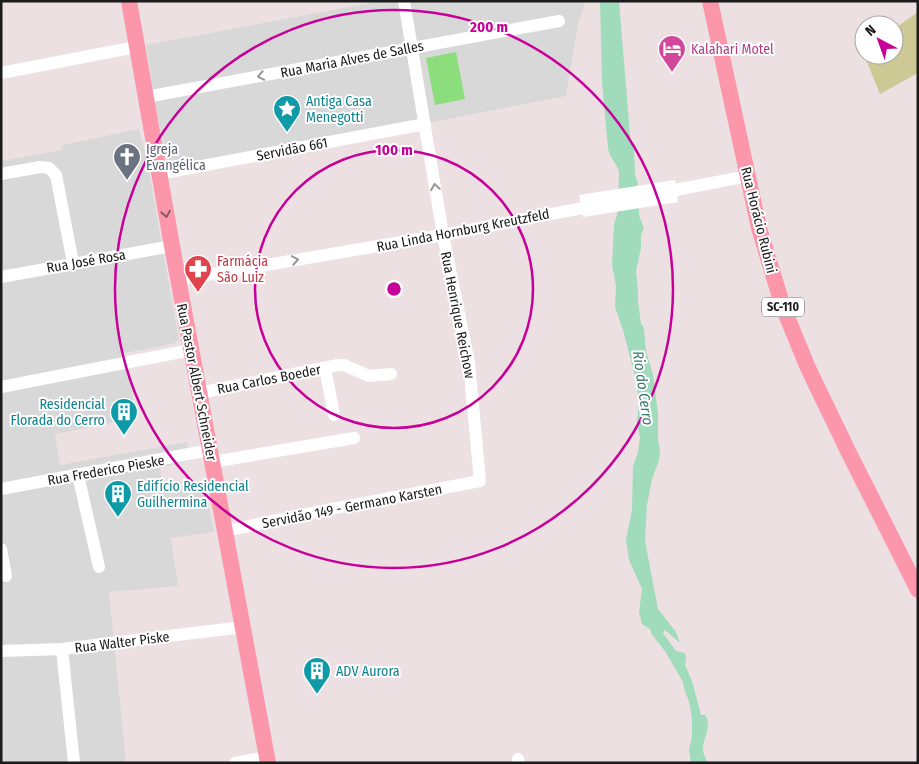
<svg xmlns="http://www.w3.org/2000/svg" width="919" height="764" viewBox="0 0 919 764" font-family="'Fira Sans Condensed',sans-serif">
  <style>
    .residential { fill: #d9d8d9 }
    .forest { fill: #cdc994 }
    .pitch { fill: #8cde7d }
    .water { fill: #a0dcbb }
    .pier { fill: #fff }
    .lines { fill: none; stroke-linecap: round; stroke-linejoin: round }
    .minor { stroke: #fff; stroke-width: 12 }
    .major { stroke: #fc96aa; stroke-width: 16 }
    .oneway { stroke: #989898 }
    .oneway2 { stroke: #8c5862 }
    .ring { fill: none; stroke: #c60098; stroke-width: 2.5 }
    .labels { text-anchor: middle; stroke-width: 4; stroke-linejoin: round; paint-order: stroke }
    .shield { fill: #fff; stroke: #5f5f5f; stroke-width: 1 }
    .shield-label { font-size: 12px; font-weight: bold; fill: #1b1b1b }
    .hotel-label { font-size: 14px; fill: #b23c85; stroke: #fff; text-anchor: start }
    .street-label { font-size: 14px; fill: #1b1b1b; stroke: #fff }
    .culture-label { font-size: 14px; fill: #0d838f; stroke: #fff; text-anchor: start }
    .worship-label { font-size: 14px; fill: #5b616d; stroke: #fff; text-anchor: start }
    .health-label { font-size: 14px; fill: #be3a42; stroke: #fff; text-anchor: start }
    .water-label { font-size: 15px; font-style: italic; fill: #387c6a; stroke: #fff }
    .centre { fill: #c60098; stroke: #fff; stroke-width: 2.5 }
    .ring-label { font-size: 15px; text-anchor: middle; font-weight: bold; fill: #c60098; stroke: #fff; stroke-width: 4; stroke-linejoin: round; paint-order: stroke }
  </style>
  <rect width="100%" height="100%" fill="#ede0e2"/>
  <path class="residential" d="M381,1h205l-8,22 -12,73 -396,77 -15,-70 -9,-58z
    M139,129l8,31 32,180 -4,3 -55,11 10,26 6,38 -81,16 5,31 127,-23 5,18 -32,8 3,21 41,-6 10,49 -43,6 7,48 -69,6 17,171h-125v-602l61,-11 1,-5z"/>
  <path class="forest" d="M918,12v61l-38,21 -16,-39h30v-26z"/>
  <path class="pitch" d="M456,52l9,47 -30,6 -9,-47z"/>
  <path class="water" d="M600,1h19l11,134 4,16 1,23 3,10 1,31 5,14 -3,5v14l-5,23 2,19v11l3,23 3,4 2,24 7,22 5,40v26l2,9 -1,11 -7,19 -5,26 -2,36 13,68 18,23 4,11 -15,-13 -2,3 13,18 9,2 1,5 -1,7 7,16 9,34h4c7,10 -1,22 -2,32 -1,5 3,11 4,16h-16l-2,-14 3,-12v-17l-2,-15 -6,-17 -1,-6 -18,-31 -13,-16 -2,-6 -8,-5 -3,-12 3,-23 -13,-29 -3,-20 6,-30 1,-44 5,-14 2,-14 -3,-17 2,-17 -3,-24 -13,-50 -8,-23 1,-21 -4,-21 2,-40 4,-14 1,-39c-2,-9 -10,-14 -11,-24l-6,-66z"/>
  <path class="pier" d="M675,180l3,22 -95,15 -4,-22z"/>
  <g class="lines">
    <path class="minor" d="M1,73l135,-26
      M146,97l413,-76
      M1,174l39,-7 9,1 7,7 17,88
      M159,174l266,-50
      M1,277l171,-31
      M178,280l265,-45 305,-59
      M325,368l9,47
      M1,387l190,-37
      M199,393l139,-28h6l25,11 22,-2
      M212,462l142,-24
      M78,475l21,92
      M1,489l209,-39
      M225,531l106,-22 149,-28 -11,-118 -26,-128 -39,-234
      M1,549l5,27
      M62,649l12,114
      M1,651l61,-2 181,-22
      M518,759l1,4
      M235,763l32,-6"/>
    <path class="major" d="M129,1l43,245 96,517
      M710,1l49,227 24,79 25,61 41,85 69,137"/>
  </g>
  <defs><path id="oneway-chevron" d="M-2-3.5L2.5 0L-2 3.5" fill="none" stroke-width="1.6" stroke-linecap="round" stroke-linejoin="round" transform="scale(1.25)"/></defs>
  <g class="oneway">
    <use href="#oneway-chevron" transform="translate(261 76) rotate(169)"/>
    <use href="#oneway-chevron" transform="translate(435 187) rotate(-99)"/>
    <use href="#oneway-chevron" transform="translate(295 260) rotate(-10)"/>
  </g>
  <use class="oneway2" href="#oneway-chevron" transform="translate(166 214) rotate(80)"/>
  <g class="ring">
    <circle cx="394" cy="289" r="139"/>
    <circle cx="394" cy="289" r="279"/>
  </g>
  <defs>
    <symbol id="hotel-pin" viewBox="-11 -11 22 30"><path d="M0 17L-7.5 6A9.5 9.5 0 1 1 7.5 6Z" fill="#d1479c" stroke="#fff"/><path d="M-6-4.5h1.5V1H6V5H4.5V3h-9V5H-6ZM-4 0a1.8 1.8 0 1 1 3.6 0ZM.5 0V-2.5h3Q6-2.5 6 0Z" fill="#fff"/></symbol>
    <symbol id="sight-pin" viewBox="-11 -11 22 30"><path d="M0 17L-7.5 6A9.5 9.5 0 1 1 7.5 6Z" fill="#0f9aa8" stroke="#fff"/><path d="M0-6L1.8-2.2L6-1.7L2.9 1.2L3.7 5.4L0 3.3L-3.7 5.4L-2.9 1.2L-6-1.7L-1.8-2.2Z" fill="#fff"/></symbol>
    <symbol id="church-pin" viewBox="-11 -11 22 30"><path d="M0 17L-7.5 6A9.5 9.5 0 1 1 7.5 6Z" fill="#6b7280" stroke="#fff"/><path d="M-1.2-6h2.4v3.5h3.3v2.4h-3.3V6h-2.4V-.1h-3.3v-2.4h3.3Z" fill="#fff"/></symbol>
    <symbol id="pharmacy-pin" viewBox="-11 -11 22 30"><path d="M0 17L-7.5 6A9.5 9.5 0 1 1 7.5 6Z" fill="#e0444e" stroke="#fff"/><path d="M-2-6h4v4h4v4h-4v4h-4v-4h-4v-4h4Z" fill="#fff"/></symbol>
    <symbol id="building-pin" viewBox="-11 -11 22 30"><path d="M0 17L-7.5 6A9.5 9.5 0 1 1 7.5 6Z" fill="#0f9aa8" stroke="#fff"/><path d="M-4-6H4V6H1V3H-1V6H-4ZM-2.5-4.3h1.7v1.8h-1.7ZM.8-4.3h1.7v1.8H.8ZM-2.5-1h1.7V.8h-1.7ZM.8-1h1.7V.8H.8Z" fill="#fff"/></symbol>
  </defs>
  <g fill-rule="evenodd">
    <use href="#hotel-pin" x="656" y="33" width="32" height="43"/>
    <use href="#sight-pin" x="271" y="93" width="32" height="43"/>
    <use href="#church-pin" x="111" y="141" width="32" height="43"/>
    <use href="#pharmacy-pin" x="182" y="253" width="32" height="43"/>
    <use href="#building-pin" x="108" y="396" width="32" height="43"/>
    <use href="#building-pin" x="102" y="478" width="32" height="43"/>
    <use href="#building-pin" x="301" y="655" width="32" height="43"/>
  </g>
  <g class="labels">
    <rect class="shield" x="762" y="297.5" width="42" height="19" rx="4"/>
    <g class="shield-label">
      <text x="783" y="311">SC-110</text>
    </g>
    <g class="hotel-label">
      <text x="691" y="54">Kalahari Motel</text>
    </g>
    <g class="street-label">
      <text transform="translate(352 59) rotate(-11)" y="5">Rua Maria Alves de Salles</text>
      <text transform="translate(292 149) rotate(-11)" y="5">Servidão 661</text>
      <text transform="translate(759 220) rotate(76)" y="5">Rua Horácio Rubini</text>
      <text transform="translate(463 230) rotate(-11)" y="5">Rua Linda Hornburg Kreutzfeld</text>
      <text transform="translate(86 261) rotate(-10)" y="5">Rua José Rosa</text>
      <text transform="translate(458 315) rotate(79)" y="5">Rua Henrique Reichow</text>
      <text transform="translate(269 379) rotate(-11)" y="5">Rua Carlos Boeder</text>
      <text transform="translate(197 382) rotate(79)" y="5">Rua Pastor Albert Schneider</text>
      <text transform="translate(106 470) rotate(-10)" y="5">Rua Frederico Pieske</text>
      <text transform="translate(352 506) rotate(-11)" y="5">Servidão 149 - Germano Karsten</text>
      <text transform="translate(122 642) rotate(-7)" y="5">Rua Walter Piske</text>
    </g>
    <g class="culture-label">
      <text x="306" y="106">Antiga Casa<tspan x="306" dy="16">Menegotti</tspan></text>
      <text x="105" y="409" text-anchor="end">Residencial<tspan x="105" dy="16">Florada do Cerro</tspan></text>
      <text x="137" y="491">Edifício Residencial<tspan x="137" dy="16">Guilhermina</tspan></text>
      <text x="336" y="676">ADV Aurora</text>
    </g>
    <g class="worship-label">
      <text x="146" y="154">Igreja<tspan x="146" dy="16">Evangélica</tspan></text>
    </g>
    <g class="health-label">
      <text x="217" y="266">Farmácia<tspan x="217" dy="16">São Luiz</tspan></text>
    </g>
    <g class="water-label">
      <text transform="translate(643 388) rotate(82)" y="5">Rio do Cerro</text>
    </g>
  </g>
  <circle cx="394" cy="289" r="8" class="centre"/>
  <g class="ring-label">
    <text x="489" y="32">200 m</text>
    <text x="394" y="155">100 m</text>
  </g>
  <rect width="919" height="764" fill="none" stroke="#1b1b1b" stroke-width="5"/>
  <g transform="translate(879 40) rotate(319)"><circle r="24" fill="#ffffff" stroke="#a4a4a4"/>
  <path d="M0-4L9 19L0 12L-9 19Z" fill="#c60098"/>
  <text y="-8" font-size="14" font-weight="bold" text-anchor="middle" fill="#1b1b1b">N</text>
  </g>
</svg>
